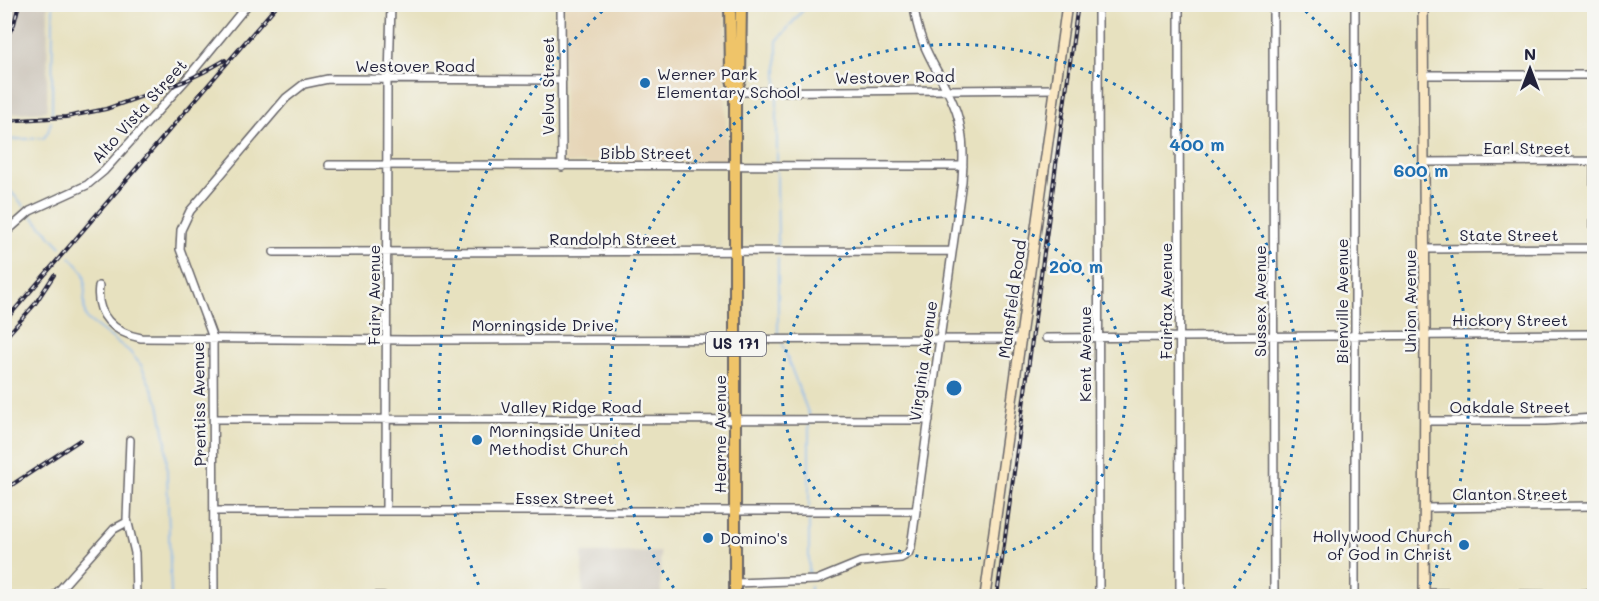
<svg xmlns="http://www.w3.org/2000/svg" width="1599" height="601" viewBox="0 0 1599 601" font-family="Mali,sans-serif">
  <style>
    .built { fill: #e6d5b7 }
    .industrial { fill: #cac3b8 }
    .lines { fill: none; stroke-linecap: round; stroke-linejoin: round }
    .stream { stroke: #85b6f1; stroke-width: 1.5 }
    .street-casing { stroke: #676569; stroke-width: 10 }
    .secondary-casing { stroke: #676569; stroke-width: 12 }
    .primary-casing { stroke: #676569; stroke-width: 14 }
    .street { stroke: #fff; stroke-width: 7 }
    .secondary { stroke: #f9e7c3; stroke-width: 9 }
    .primary { stroke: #efc469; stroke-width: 10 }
    .rail-casing { stroke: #22223b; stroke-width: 4 }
    .rail { stroke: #f6f6f2; stroke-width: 1.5; stroke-dasharray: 4.5; stroke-linecap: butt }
    .ring { fill: none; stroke: #1f6fb2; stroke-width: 3; stroke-dasharray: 3 6 }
    .poi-dot { fill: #1f6fb2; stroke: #f6f6f2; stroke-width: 2 }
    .labels { text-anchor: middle; stroke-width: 5; stroke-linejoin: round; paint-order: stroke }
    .shield { fill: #f6f6f2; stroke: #626272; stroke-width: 1.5 }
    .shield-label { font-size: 15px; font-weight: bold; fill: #22223b }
    .street-label { font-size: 16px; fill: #22223b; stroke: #f6f6f2 }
    .poi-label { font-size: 16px; fill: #22223b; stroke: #f6f6f2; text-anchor: start }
    .centre { fill: #1f6fb2; stroke: #f6f6f2; stroke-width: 3 }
    .ring-label { font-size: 18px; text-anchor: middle; font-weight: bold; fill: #1f6fb2; stroke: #f6f6f2; stroke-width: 5; stroke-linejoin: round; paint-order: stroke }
  </style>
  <rect width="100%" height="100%" fill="#f6f6f2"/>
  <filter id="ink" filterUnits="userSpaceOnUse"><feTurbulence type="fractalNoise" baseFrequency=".0167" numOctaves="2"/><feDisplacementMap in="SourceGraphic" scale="12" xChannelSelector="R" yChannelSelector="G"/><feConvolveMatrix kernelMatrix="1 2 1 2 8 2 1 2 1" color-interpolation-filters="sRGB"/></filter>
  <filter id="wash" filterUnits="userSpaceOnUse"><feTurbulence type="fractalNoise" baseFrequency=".008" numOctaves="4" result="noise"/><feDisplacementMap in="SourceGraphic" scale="24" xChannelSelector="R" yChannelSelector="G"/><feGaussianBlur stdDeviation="1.35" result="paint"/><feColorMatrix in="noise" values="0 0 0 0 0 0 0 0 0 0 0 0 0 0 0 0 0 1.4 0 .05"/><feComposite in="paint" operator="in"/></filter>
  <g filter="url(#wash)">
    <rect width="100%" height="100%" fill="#e7e1bf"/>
    <path class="built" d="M564,5h161l1,156 -162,2z"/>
    <path class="industrial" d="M5,4l43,1 -1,106 -42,3z
      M660,552l1,44h-78l-1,-43z"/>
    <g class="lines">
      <path class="stream" d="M777,86v-45l31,-37
        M777,95v66
        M52,114l1,-110
        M4,140l40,-2 4,-6 3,-10
        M777,171l1,77
        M4,184l20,22
        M32,216l29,31
        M70,257c4,4 10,10 13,15 6,13 -3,32 4,47l42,32 12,14 18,39 7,38 5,154
        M778,258v76
        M782,344l27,71
        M809,425v82
        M809,577v-61
        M810,586v10"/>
    </g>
  </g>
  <g filter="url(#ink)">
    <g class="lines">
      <defs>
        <path id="street" d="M561,4l1,163
          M1098,4l1,592
          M1179,4l1,592
          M1273,4l1,592
          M1355,4v592
          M1594,4v10
          M1422,75h172
          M389,79l2,-75
          M735,92l321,-3
          M1594,158v143
          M1423,162l171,-1
          M329,165l634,1
          M4,234l26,-23 57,-26 17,-14 81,-90 63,-77
          M1424,249l170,-1
          M274,252l678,-1
          M99,286c-4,29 15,47 42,52l269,2 612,-1
          M1046,338l548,-4
          M214,419l715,1
          M1425,421h121l48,-3
          M130,440l-3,79 8,34 1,43
          M1425,508l169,-2
          M214,511h702
          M386,511l1,-432
          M735,583l82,-3 44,-18 40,-4 7,-4 3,-7 51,-366c2,-27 2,-53 -9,-78 -15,-35 -36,-58 -39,-99
          M1424,593l140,2 30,-2
          M54,596l60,-67 13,-7
          M214,596l-1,-258 -33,-89 1,-19 9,-19 96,-113 18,-14 24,-5 234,1
          M214,596h169"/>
        <path id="secondary" d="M1423,4l2,331 -1,261
          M985,596l82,-592"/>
        <path id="primary" d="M730,4l1,71 4,17v504
          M735,92l5,-12 1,-76"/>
      </defs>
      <use href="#street" class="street-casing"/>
      <use href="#secondary" class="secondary-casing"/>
      <use href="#primary" class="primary-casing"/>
      <use href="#street" class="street"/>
      <use href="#secondary" class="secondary"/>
      <use href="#primary" class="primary"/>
      <defs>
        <path id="rail" d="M4,17l3,-13
          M4,42l10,-18 5,-20
          M4,121l62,-4 40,-8 79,-28 19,-9 21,-12
          M4,322l274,-318
          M4,339l31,-35 19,-29
          M4,490l76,-50
          M997,596l81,-592"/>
      </defs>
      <use href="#rail" class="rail-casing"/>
      <use href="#rail" class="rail"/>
    </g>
  </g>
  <g class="ring">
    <circle cx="954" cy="388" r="172"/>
    <path d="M679 595A344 344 0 1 1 1229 595"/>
    <path d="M482 593A515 515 0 0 1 609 5M1299 5A515 515 0 0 1 1426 593"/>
  </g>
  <g class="poi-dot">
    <circle cx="645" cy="83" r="6"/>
    <circle cx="477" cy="440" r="6"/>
    <circle cx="708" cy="538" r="6"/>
    <circle cx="1464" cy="545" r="6"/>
  </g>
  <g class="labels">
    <rect class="shield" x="706" y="332" width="60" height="24" rx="4.5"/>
    <g class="shield-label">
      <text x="736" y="349">US 171</text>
    </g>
    <g class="street-label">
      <text x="415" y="72">Westover Road</text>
      <text transform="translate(895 77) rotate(-1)" y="6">Westover Road</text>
      <text transform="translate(548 86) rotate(-90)" y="6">Velva Street</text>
      <text transform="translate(139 111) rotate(-48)" y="6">Alto Vista Street</text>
      <text x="1527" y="154">Earl Street</text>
      <text x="646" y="159">Bibb Street</text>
      <text x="1509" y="241">State Street</text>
      <text x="613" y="245">Randolph Street</text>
      <text transform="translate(374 295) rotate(-90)" y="6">Fairy Avenue</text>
      <text transform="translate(1012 299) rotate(-82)" y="6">Mansfield Road</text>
      <text transform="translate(1166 301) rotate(-90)" y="6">Fairfax Avenue</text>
      <text transform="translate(1260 301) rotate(-90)" y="6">Sussex Avenue</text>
      <text transform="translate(1342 301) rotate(-90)" y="6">Bienville Avenue</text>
      <text transform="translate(1410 301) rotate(-90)" y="6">Union Avenue</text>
      <text x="1510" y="326">Hickory Street</text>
      <text x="543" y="331">Morningside Drive</text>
      <text transform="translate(1085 354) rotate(-90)" y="6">Kent Avenue</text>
      <text transform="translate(923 361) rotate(-82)" y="6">Virginia Avenue</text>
      <text transform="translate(199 404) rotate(-91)" y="6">Prentiss Avenue</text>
      <text x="571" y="413">Valley Ridge Road</text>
      <text x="1510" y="413">Oakdale Street</text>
      <text transform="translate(720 434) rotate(-90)" y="6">Hearne Avenue</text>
      <text x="1510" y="500">Clanton Street</text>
      <text x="565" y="504">Essex Street</text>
    </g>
    <g class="poi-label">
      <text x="657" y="80">Werner Park<tspan x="657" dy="18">Elementary School</tspan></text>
      <text x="489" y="437">Morningside United<tspan x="489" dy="18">Methodist Church</tspan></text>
      <text x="1452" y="542" text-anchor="end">Hollywood Church<tspan x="1452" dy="18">of God in Christ</tspan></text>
      <text x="720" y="544">Domino's</text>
    </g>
  </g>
  <circle cx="954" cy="388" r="9" class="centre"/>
  <g class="ring-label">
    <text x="1197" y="151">400 m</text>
    <text x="1421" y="177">600 m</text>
    <text x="1076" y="273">200 m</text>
  </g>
  <rect width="1599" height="601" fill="none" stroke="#f6f6f2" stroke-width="24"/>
  <g transform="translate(1530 69)" stroke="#f6f6f2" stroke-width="4.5" paint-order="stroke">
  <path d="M0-4.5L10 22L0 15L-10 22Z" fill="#22223b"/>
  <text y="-9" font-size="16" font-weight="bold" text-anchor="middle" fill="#22223b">N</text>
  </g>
</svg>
